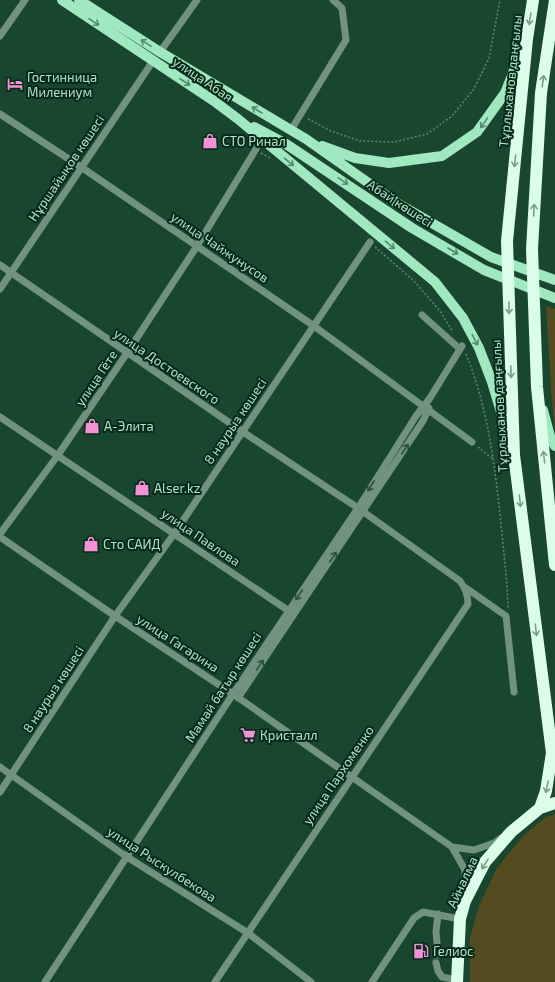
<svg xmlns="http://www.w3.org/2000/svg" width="555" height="982" viewBox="0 0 555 982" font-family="'Exo 2',sans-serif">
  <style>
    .green { fill: #544c20 }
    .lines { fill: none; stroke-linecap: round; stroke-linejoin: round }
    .minor-tunnel { stroke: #305d46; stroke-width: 7; stroke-dasharray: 7 3.5; stroke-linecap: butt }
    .path { stroke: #5d8971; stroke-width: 1.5; stroke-dasharray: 2 2; stroke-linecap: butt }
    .minor { stroke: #70927e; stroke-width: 7 }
    .major { stroke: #a0e8bf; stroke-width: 10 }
    .highway { stroke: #dcfde9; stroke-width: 12 }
    .oneway { stroke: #7b9e8b }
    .oneway2 { stroke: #528a6c }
    .oneway3 { stroke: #2a4f3c }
    .labels { text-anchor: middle; stroke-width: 4; stroke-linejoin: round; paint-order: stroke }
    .poi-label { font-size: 13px; fill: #b7e0c8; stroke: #042b19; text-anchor: start }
    .street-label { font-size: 13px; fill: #b7e0c8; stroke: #042b19 }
  </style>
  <rect width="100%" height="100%" fill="#18462f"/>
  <path class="green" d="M546,306l9,3v121l-3,-29z
    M555,814v168h-85v-44l9,-32 18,-38 27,-33 22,-18z"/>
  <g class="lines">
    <path class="minor-tunnel" d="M436,963l1,-20"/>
    <path class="path" d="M308,119l23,12 29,10 34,1 33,-8 25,-18 22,-27 15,-31 11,-58
      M261,153l9,5
      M375,247l38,33 27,31 13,21
      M466,354c21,51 28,106 34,160 3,32 7,63 8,94
      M478,447l15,12"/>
    <path class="minor" d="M0,36l25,-36
      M160,52l37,-52
      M0,114l81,53 233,159 158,116
      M291,130l55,-90 -4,-32 -9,-8
      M0,265l243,167 115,76 102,73c6,8 8,14 8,23l-253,378
      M0,289l153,-228
      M422,315l38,34
      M0,417l289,194
      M0,534l58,-79 69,-102 70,-107 59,-97
      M0,537l115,79 118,78 219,153 13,23v25
      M466,588l40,28 8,76
      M238,698l185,-277 6,-13
      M0,767l127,90 121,76 63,49
      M0,792l115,-176 59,-82 196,-292
      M452,847l22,3 20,-7 7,-5
      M437,943l-1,-11 2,-18
      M436,963l2,8 4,6 15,3 -2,2
      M45,982l188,-288 125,-186 58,-92 14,-18 32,-52
      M372,982l42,-64 9,-6 37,7"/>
    <path class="major" d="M62,0l152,101 24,18 197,163 28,36 16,30 13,34 19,63
      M79,0l81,52 146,87 91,64 94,54 64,23
      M254,127l32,17 126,84 72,42 71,28
      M322,146l33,12 34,5 53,-7 35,-24 28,-39 19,-47
      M543,410l8,30 4,6"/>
    <path class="highway" d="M533,0l-6,39 -20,202 7,214 38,298 -6,38 -6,17
      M555,0l-14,93 -9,156 5,138 18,178
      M457,982l3,-63 5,-18 20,-39 26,-30 29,-24 15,-5"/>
  </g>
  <defs><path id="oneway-shaft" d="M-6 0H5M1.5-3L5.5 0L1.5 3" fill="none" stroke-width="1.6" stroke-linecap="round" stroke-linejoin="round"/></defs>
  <g class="oneway">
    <use href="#oneway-shaft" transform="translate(530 19) rotate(99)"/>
    <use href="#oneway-shaft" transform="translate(543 81) rotate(-82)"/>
    <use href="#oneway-shaft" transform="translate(515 161) rotate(96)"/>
    <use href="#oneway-shaft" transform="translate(534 210) rotate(-87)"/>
    <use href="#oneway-shaft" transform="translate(509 308) rotate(89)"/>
    <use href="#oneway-shaft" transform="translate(511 372) rotate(88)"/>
    <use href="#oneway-shaft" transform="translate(544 457) rotate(-96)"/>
    <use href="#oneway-shaft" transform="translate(520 501) rotate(83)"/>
    <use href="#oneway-shaft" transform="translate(536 630) rotate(83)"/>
    <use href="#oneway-shaft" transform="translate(547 787) rotate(101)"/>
    <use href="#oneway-shaft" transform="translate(485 864) rotate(122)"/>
  </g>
  <g class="oneway2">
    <use href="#oneway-shaft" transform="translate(94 22) rotate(34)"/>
    <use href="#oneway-shaft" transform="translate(146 43) rotate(-148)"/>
    <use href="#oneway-shaft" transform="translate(185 82) rotate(33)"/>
    <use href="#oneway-shaft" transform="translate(257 110) rotate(-149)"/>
    <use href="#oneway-shaft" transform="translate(484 123) rotate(125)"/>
    <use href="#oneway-shaft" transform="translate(289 162) rotate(40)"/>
    <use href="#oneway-shaft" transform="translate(343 181) rotate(34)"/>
    <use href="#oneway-shaft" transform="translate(390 245) rotate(39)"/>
    <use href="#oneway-shaft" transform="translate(453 251) rotate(30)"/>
    <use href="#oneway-shaft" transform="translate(475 340) rotate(62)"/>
  </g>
  <g class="oneway3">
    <use href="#oneway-shaft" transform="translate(405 449) rotate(-56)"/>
    <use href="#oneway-shaft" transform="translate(371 486) rotate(122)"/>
    <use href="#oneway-shaft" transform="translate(333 557) rotate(-56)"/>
    <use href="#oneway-shaft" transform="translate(299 595) rotate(124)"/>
    <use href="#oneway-shaft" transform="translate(260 665) rotate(-56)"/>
  </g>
  <defs>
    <symbol id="hotel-bare" viewBox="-9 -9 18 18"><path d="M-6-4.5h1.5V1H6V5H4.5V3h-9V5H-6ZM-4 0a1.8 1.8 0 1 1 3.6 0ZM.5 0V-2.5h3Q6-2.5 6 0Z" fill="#f391d6" stroke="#042b19" stroke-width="2.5" paint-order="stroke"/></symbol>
    <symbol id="shop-bare" viewBox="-9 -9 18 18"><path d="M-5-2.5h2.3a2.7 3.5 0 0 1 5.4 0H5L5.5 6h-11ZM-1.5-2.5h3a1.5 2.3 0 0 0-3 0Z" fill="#f391d6" stroke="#042b19" stroke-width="2.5" paint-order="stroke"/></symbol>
    <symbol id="supermarket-bare" viewBox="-9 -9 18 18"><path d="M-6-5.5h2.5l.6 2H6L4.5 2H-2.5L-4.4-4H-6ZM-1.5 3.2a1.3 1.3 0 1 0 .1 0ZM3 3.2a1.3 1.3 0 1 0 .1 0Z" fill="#f391d6" stroke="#042b19" stroke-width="2.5" paint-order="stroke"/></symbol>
    <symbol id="fuel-bare" viewBox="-9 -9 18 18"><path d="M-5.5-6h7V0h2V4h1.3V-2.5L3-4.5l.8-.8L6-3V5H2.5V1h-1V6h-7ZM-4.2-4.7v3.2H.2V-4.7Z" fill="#f391d6" stroke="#042b19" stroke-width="2.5" paint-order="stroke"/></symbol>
  </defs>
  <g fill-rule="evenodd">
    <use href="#hotel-bare" x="4" y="73" width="22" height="22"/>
    <use href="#shop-bare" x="199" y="130" width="22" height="22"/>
    <use href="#shop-bare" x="81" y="415" width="22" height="22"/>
    <use href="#shop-bare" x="131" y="477" width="22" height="22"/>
    <use href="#shop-bare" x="80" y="533" width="22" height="22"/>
    <use href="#supermarket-bare" x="237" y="724" width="22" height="22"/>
    <use href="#fuel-bare" x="410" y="940" width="22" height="22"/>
  </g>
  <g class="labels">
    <g class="poi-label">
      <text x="27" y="82">Гостинница<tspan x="27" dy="15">Милениум</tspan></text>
      <text x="222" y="146">СТО Ринал</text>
      <text x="104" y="431">А-Элита</text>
      <text x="154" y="493">Alser.kz</text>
      <text x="103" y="549">Сто САИД</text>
      <text x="260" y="740">Кристалл</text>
      <text x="433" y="956">Гелиос</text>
    </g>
    <g class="street-label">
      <text transform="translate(203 79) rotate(34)" y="5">улица Абая</text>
      <text transform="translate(510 81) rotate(-84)" y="5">Тұрлыханов даңғылы</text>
      <text transform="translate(66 168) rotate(-56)" y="5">Нұршайықов көшесі</text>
      <text transform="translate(400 203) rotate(33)" y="5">Абай көшесі</text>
      <text transform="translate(220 247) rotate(34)" y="5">улица Чайжунусов</text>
      <text transform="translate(167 366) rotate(34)" y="5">улица Достоевского</text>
      <text transform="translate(96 378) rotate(-56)" y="5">улица Гёте</text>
      <text transform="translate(499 406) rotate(-93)" y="5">Тұрлыханов даңғылы</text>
      <text transform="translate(235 421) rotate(-56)" y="5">8 наурыз көшесі</text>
      <text transform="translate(201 537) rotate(34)" y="5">улица Павлова</text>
      <text transform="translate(178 643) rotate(33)" y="5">улица Гагарина</text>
      <text transform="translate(223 687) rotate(-57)" y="5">Мамай батыр көшесі</text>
      <text transform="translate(53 689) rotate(-57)" y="5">8 наурыз көшесі</text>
      <text transform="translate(338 775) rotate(-56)" y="5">улица Пархоменко</text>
      <text transform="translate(162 864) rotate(33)" y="5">улица Рыскулбекова</text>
      <text transform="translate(462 882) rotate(-65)" y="5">Айналма</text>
    </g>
  </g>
</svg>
